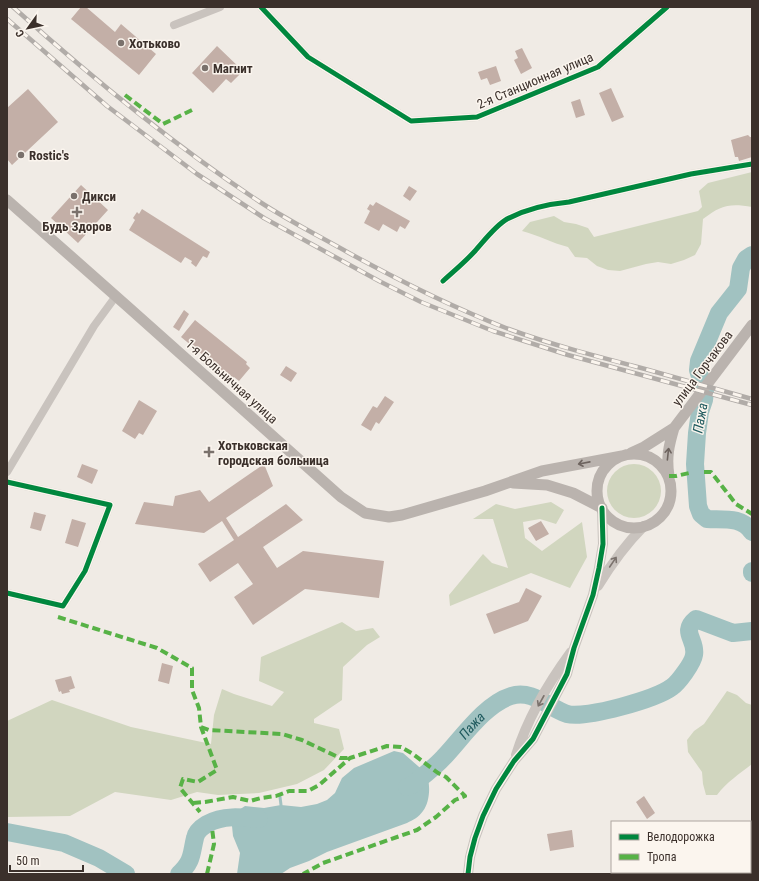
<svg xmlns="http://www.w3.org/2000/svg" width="759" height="881" viewBox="0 0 759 881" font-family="'Roboto Condensed',sans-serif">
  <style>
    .green { fill: #d1d6bf }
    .water { fill: #a1c2c1 }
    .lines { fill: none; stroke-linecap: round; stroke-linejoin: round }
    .stream { stroke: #a1c2c1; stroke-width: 3 }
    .river { stroke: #a1c2c1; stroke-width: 18 }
    .building { fill: #c3afa7 }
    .minor { stroke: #c9c3be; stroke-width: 8 }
    .tertiary { stroke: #c9c3be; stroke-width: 10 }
    .secondary { stroke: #bab3ae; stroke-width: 11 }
    .rail-casing { stroke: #b1aca8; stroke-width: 4.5 }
    .rail { stroke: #fbf5ee; stroke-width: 3; stroke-dasharray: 9; stroke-linecap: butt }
    .quiet { stroke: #57b246; stroke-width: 4; stroke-dasharray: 8 4; stroke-linecap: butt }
    .cycleway-casing { stroke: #fbf5ee; stroke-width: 8 }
    .cycleway { stroke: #00873e; stroke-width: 5 }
    .oneway { stroke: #6e645f }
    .oneway2 { stroke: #7b726d }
    .poi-dot { fill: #7a716c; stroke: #fbf5ee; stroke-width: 1.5 }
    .labels { text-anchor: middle; stroke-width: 3; stroke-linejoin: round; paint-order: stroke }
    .poi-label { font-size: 13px; font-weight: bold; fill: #3b302b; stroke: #fbf5ee; text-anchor: start }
    .street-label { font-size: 13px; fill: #3b302b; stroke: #fbf5ee }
    .water-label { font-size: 14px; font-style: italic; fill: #1f5a5e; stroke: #fbf5ee }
  </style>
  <rect width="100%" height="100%" fill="#f0ebe5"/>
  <path class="green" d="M752,172v35c-22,-4 -31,-2 -49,12l-2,25 -6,11 -11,5 -13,4 -13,-2 -12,2 -26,7 -12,-1 -11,-4 -10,-8 -12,-1 -7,-10c-16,-4 -30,-12 -46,-16l8,-9 24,-6 10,6 12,2 12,4 6,9 104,-26 4,-4 -3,-16 9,-8z
    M607 491a27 27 0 1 1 54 0a27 27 0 1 1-54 0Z
    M551,502l13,8 -8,14 -16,-5 -17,3 2,16 17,13 40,-29 5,35 -17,31 -39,-15 -81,33 -1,-11 34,-41 9,9 16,5 -15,-49h-20l23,-15 19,5z
    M342,622l14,9 17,-3 7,9 -13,8 -24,22 -1,33 -28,19v4l25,6 5,20 -20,21 -27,14 -38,9 -41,2 -21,-3 -26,8 -56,-8 -45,24 -63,1v-96l45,-21 79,27 80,17 3,-29 8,-26 12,5 38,12 12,-14 -25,-11 2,-24z
    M727,691l10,4 9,8 6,2v59c-13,10 -25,18 -35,31h-11l-3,-11 -1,-12 -14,-20 -1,-12 7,-9 10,-7z"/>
  <path class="water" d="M394,751l9,2 23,20c5,11 4,29 -3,38 -4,6 -10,9 -16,12l-80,29 -18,9 -19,7 -9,6h-44l3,-21 -7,-17 -1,-10 7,-16 6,-4 19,2 17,-3 20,2 16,-3 10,-4 8,-7 7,-15 12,-10z"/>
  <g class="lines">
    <path class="stream" d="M280,797l1,8"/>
    <g class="river">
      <path d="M752,255l-6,4 -5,9 -3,21 -19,24 -20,48 -1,9 7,22 -1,8 -4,12 -3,21 -2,31 3,42 3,8 6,5c15,1 35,-3 45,13"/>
      <path d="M752,571v2"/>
      <path id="s1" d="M407,787l5,-2c11,-9 23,-18 32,-28 18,-19 41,-53 67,-61 21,-7 38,12 56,18 19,5 89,-15 105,-27 6,-4 21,-24 22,-32 3,-15 -14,-23 2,-36l37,14 19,-2"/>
      <path d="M7,832l57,11 35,15 27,16"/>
      <path d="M179,874c14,-13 12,-20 16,-36 1,-6 7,-11 12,-14 16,-9 34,-7 52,-5"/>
    </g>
  </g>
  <path class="building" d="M81,7h5l29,25 6,-8 35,30 -17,21 -68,-56z
    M217,46l26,25 -12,12 -5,-4 -13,14 -21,-20z
    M522,48l10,20 -11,6 -7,-14 4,-2 -3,-7z
    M496,66l5,15 -11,4 -3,-7 -6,2 -3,-8z
    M611,88l13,29 -12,5 -13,-29z
    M28,89l30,33 -46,43 -5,-6v-51z
    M580,99l5,16 -9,3 -5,-16z
    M748,135l2,2h2v20l-13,4 -1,-4h-3l-4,-17z
    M81,185l27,25 -30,33 -27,-25z
    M409,186l8,5 -7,10 -7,-5z
    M376,202l34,19 -5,8 -5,-3 -3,6 -14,-8 -4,7 -15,-8 6,-12 -3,-2 3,-5 3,2z
    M142,209l68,43 -3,6 -4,-2 -7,11 -5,-4 1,-2 -7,-4 -4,6 -52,-33 6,-10 -2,-2 4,-6 2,2z
    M184,310l5,4 -10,17 -6,-4z
    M195,320l52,42 -1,2 4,4 -11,13 -5,-4 -2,2 -51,-42z
    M286,366l11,7 -6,9 -11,-7z
    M385,396l9,6 -15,22 -3,-2 -5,9 -10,-6 12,-19 4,2z
    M139,400l18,11 -14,24 -4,-2 -4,6 -13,-8z
    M82,464l16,6 -6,14 -15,-7z
    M264,464l9,22 -47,32 12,19 48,-33 17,16 -40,27 14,21 26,-17 81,10 -5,37 -74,-9 -52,36 -19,-28 19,-13 -15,-21 -28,19 -12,-18 36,-24 -12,-19 -18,12 -69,-9 9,-22 29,4 2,-10 25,-6 9,12z
    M34,512l12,3 -5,16 -11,-3z
    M72,519l14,4 -8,24 -13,-4z
    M541,521l8,13 -13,7 -8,-13z
    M526,588l16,8 -14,25 -34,13 -8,-20 33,-12z
    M162,663l11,3 -4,18 -11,-3z
    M71,676l4,12 -6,2 1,2 -8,2 -1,-3 -2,1 -4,-12z
    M644,796l11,17 -8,6 -11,-17z
    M572,830l2,17 -24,4 -3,-17z"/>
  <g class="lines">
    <path class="minor" d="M261,7l47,50 103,64 66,-4 121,-50 69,-60
      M174,25l46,-18
      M443,281c11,-10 22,-19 32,-30 9,-10 20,-25 32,-32 19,-10 41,-15 62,-17l122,-28 61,-10
      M7,472l87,-146 22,-30
      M7,482l103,23 -25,66 -22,35 -56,-13"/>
    <path class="tertiary" d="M598,586c14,-23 27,-41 46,-60
      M516,755c11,-35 33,-73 55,-103
      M468,874l2,-17 5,-19 8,-22 13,-27 18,-28 19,-22 34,-65 7,-26 19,-53 6,-27 4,-24 -1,-36"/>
    <path class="secondary" d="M7,200l120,106 214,191 24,16 24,4 13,-2 83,-24 57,-20 80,-15
      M631,453l13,-6 30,-19 78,-103
      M597 491a37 37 0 1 1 74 0a37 37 0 1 1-74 0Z
      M669,476c-3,-19 0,-31 5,-48
      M513,483l34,2 26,8 29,15"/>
    <defs>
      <path id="rail" d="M13,7c78,70 159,137 247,195 29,19 59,34 89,51 51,28 103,54 157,75 46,17 93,29 139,41 36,10 71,20 107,30
        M7,19l100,87 90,68 67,44 115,63 42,21 72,29 75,24 184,50"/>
    </defs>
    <use href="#rail" class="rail-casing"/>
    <use href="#rail" class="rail"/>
    <path class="quiet" d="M125,95l38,29 31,-15
      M704,472h7l25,32 16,10
      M669,476h7l13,-3
      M58,617l99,31 35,20v22l7,18 2,19 16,43 -19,12 -15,-3 -3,9 20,24
      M201,727l8,3 73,4 20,6 38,18h10
      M193,803l12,-1 28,-5 17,4 11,-3 15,-2 13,-5h19l11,-6 31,-27 37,-12 14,1 12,7 25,19 8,4 19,19 -10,4 -19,17 -19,13 -94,33 -20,11
      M207,874l7,-30 -2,-16"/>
    <defs>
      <path id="cycleway" d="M261,7l47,50 103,64 66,-4 121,-50 69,-60
        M443,281c11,-10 22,-19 32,-30 9,-10 20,-25 32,-32 19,-10 41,-15 62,-17l122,-28 61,-10
        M7,482l103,23 -25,66 -22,35 -56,-13
        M468,874l2,-17 5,-19 8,-22 13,-27 18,-28 19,-22 34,-65 7,-26 19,-53 6,-27 4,-24 -1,-36"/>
    </defs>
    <use href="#cycleway" class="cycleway-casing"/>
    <use href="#cycleway" class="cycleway"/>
  </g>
  <defs><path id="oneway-shaft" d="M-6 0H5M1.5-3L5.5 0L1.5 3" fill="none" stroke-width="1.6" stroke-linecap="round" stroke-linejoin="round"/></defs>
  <g class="oneway">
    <use href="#oneway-shaft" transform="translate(668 454) rotate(-84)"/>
    <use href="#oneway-shaft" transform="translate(584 463) rotate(169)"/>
  </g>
  <g class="oneway2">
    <use href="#oneway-shaft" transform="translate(613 562) rotate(-56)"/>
    <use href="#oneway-shaft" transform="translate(541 701) rotate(119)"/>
  </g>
  <g class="poi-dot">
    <circle cx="121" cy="43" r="4"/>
    <circle cx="205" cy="68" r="4"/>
    <circle cx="21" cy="155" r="4"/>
    <circle cx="74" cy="196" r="4"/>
    <path d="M75 206h4v4h4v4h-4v4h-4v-4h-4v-4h4z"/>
    <path d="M207 446h4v4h4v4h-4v4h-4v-4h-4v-4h4z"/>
  </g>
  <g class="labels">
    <g class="poi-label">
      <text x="129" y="48">Хотьково</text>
      <text x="213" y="73">Магнит</text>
      <text x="29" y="160">Rostic's</text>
      <text x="82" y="201">Дикси</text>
      <text x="77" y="231" text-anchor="middle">Будь Здоров</text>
      <text x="218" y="450">Хотьковская<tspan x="218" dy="15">городская больница</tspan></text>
    </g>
    <g class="street-label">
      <text transform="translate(535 80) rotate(-23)" y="5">2-я Станционная улица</text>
      <text transform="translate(702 368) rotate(-53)" y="5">улица Горчакова</text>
      <text transform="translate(232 381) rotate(42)" y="5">1-я Больничная улица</text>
    </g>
    <g class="water-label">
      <text transform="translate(700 418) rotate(-80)" y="5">Пажа</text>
      <text dy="5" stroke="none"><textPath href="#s1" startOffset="90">Пажа</textPath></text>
    </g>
  </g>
  <rect width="759" height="881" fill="none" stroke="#3b302b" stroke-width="16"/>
  <rect x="611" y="821" width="140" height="52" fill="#fbf5ee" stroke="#aea6a0"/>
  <rect x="619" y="834" width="20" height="6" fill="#00873e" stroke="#aea6a0"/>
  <text x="647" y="841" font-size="12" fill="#3b302b">Велодорожка</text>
  <rect x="619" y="854" width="20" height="6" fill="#57b246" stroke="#aea6a0"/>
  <text x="647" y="861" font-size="12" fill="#3b302b">Тропа</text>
  <g transform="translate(28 28) rotate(237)" stroke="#fbf5ee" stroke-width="3" paint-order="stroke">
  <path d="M0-3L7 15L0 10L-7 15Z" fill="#3b302b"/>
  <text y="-6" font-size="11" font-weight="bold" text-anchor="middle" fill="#3b302b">С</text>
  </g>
  <path d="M10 865v6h73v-6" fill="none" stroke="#3b302b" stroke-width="2"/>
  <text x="16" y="865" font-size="12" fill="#3b302b" stroke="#fbf5ee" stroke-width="3" paint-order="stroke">50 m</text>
</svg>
